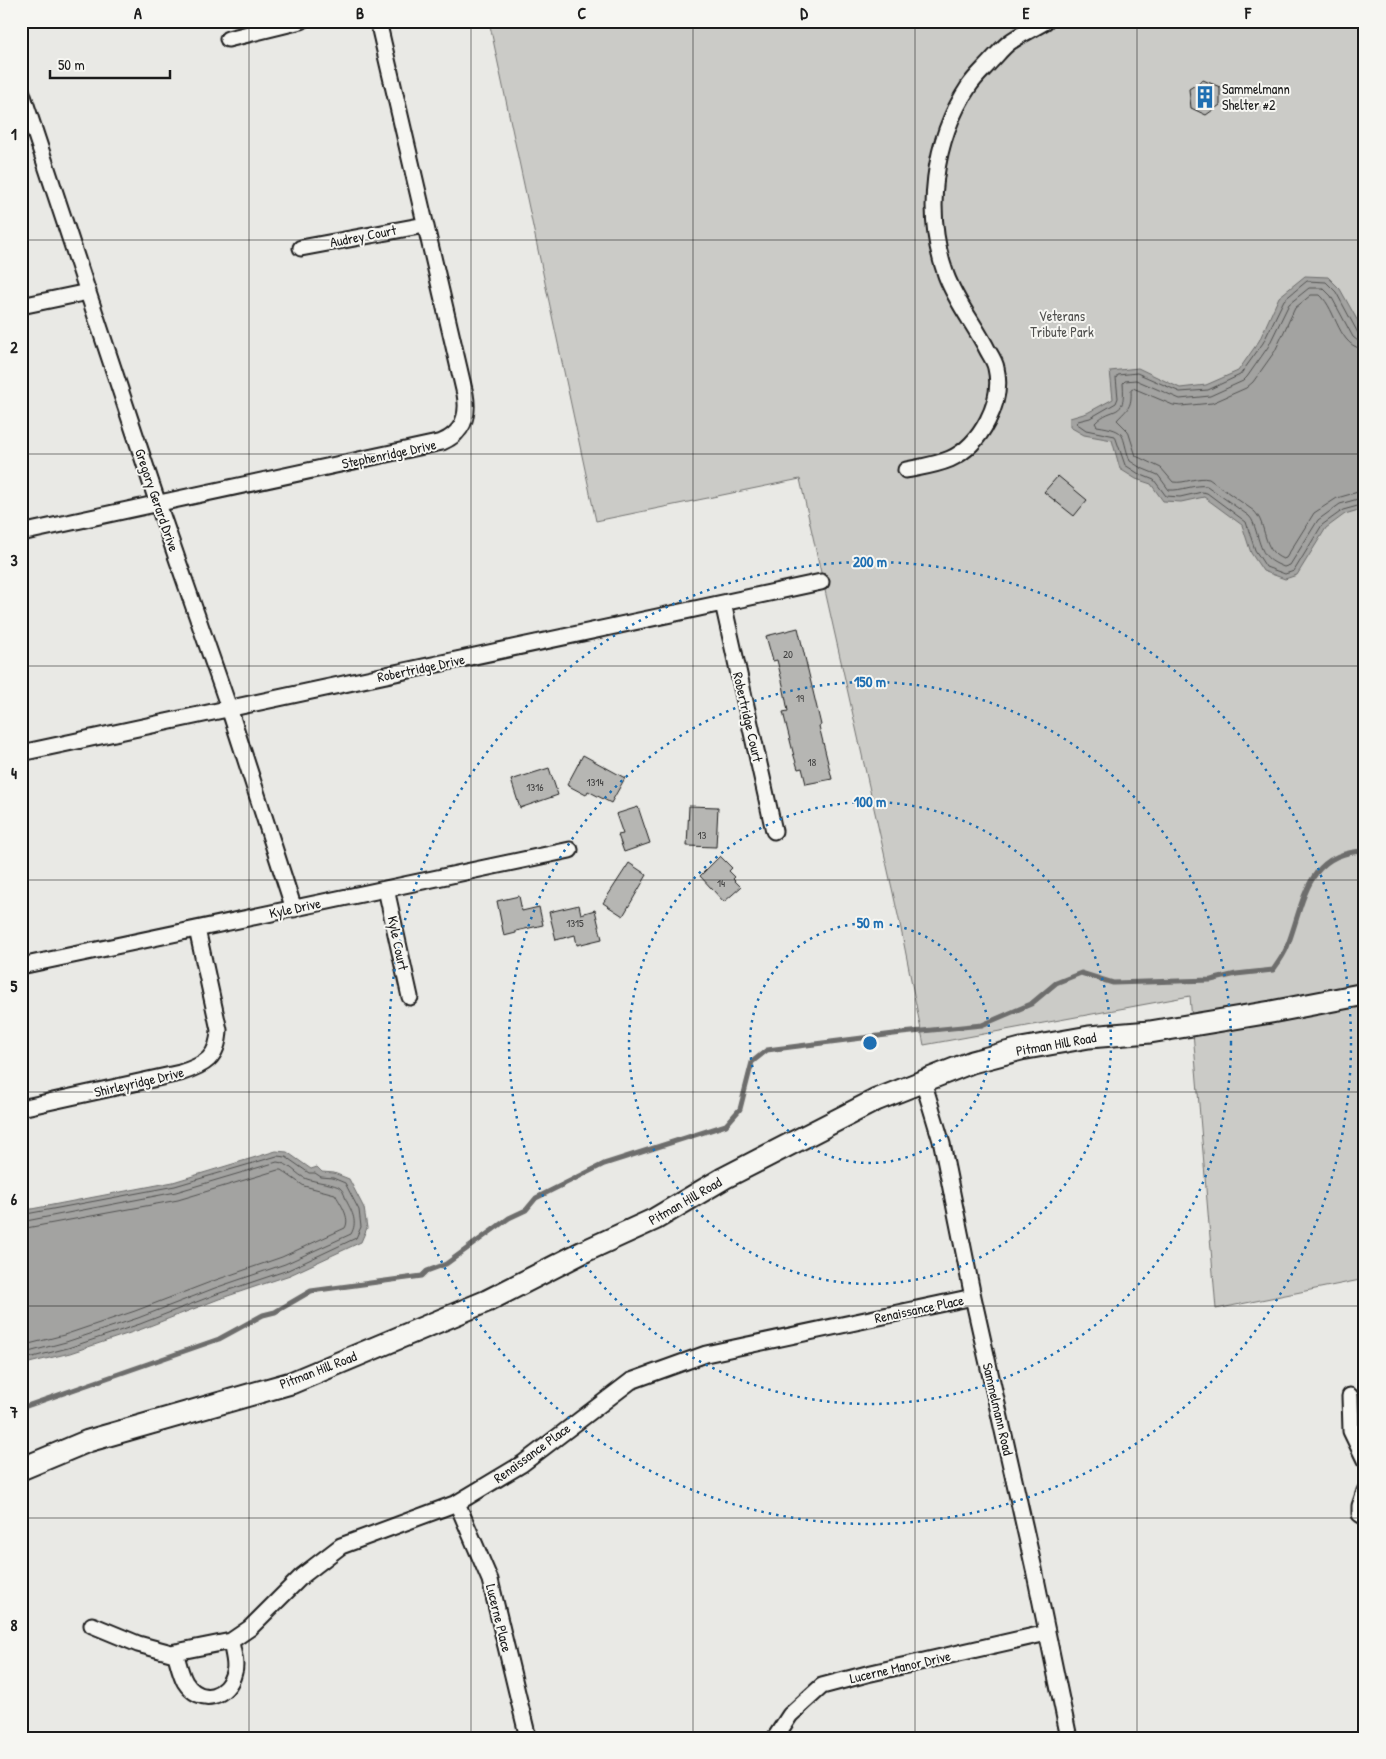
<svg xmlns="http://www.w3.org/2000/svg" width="1386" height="1759" viewBox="0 0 1386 1759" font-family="'Patrick Hand',sans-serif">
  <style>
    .green { fill: #cbcbc7; stroke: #747472 }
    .water { fill: #a3a3a1; stroke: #6d6d6c }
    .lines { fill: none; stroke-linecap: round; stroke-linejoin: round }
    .shore { stroke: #525251; stroke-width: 1 }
    .stream { stroke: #6d6d6c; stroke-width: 5 }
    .building { fill: #b6b6b3; stroke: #1c1c1c }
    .minor-casing { stroke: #1c1c1c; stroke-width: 19 }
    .secondary-casing { stroke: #1c1c1c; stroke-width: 25 }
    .minor { stroke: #f6f6f2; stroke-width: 15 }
    .secondary { stroke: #f6f6f2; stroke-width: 21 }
    .grid { fill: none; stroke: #1c1c1c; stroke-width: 1; stroke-opacity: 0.55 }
    .ring { fill: none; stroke: #1f6fb2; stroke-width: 2.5; stroke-dasharray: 2.5 5 }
    .labels { text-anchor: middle; stroke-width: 4; stroke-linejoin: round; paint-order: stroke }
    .number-label { font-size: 11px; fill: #424242 }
    .poi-label { font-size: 14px; fill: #1c1c1c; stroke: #f6f6f2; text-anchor: start }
    .street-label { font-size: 14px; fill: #1c1c1c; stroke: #f6f6f2 }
    .park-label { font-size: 14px; fill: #51514f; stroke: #f6f6f2 }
    .centre { fill: #1f6fb2; stroke: #f6f6f2; stroke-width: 2.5 }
    .ring-label { font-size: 15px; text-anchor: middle; font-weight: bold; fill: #1f6fb2; stroke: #f6f6f2; stroke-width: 4; stroke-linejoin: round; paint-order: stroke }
    .neatline { fill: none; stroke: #1c1c1c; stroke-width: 2 }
    .grid-label { font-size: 16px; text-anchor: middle; font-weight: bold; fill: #1c1c1c }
  </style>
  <rect width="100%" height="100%" fill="#e9e9e5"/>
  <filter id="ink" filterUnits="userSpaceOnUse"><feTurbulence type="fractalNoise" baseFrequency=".02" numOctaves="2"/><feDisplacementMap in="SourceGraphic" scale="10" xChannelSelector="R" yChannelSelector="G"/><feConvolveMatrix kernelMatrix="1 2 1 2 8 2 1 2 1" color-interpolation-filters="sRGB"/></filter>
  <g filter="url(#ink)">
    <path class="green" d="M489,21h876v1258l-149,30 -26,-313 -266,49 -24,-121 -100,-445 -204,42z"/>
    <path class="water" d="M1305,276l23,1 12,12 25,45v174l-20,6 -19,14 -29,47 -12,4 -22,-8 -12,-18 -9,-28 -38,-28 -23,5 -18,-1 -12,-17 -15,-5 -16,-10 -8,-29 -28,-5 -14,-8v-9l17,-5 26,-14 -3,-28 28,-3 42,20 26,-3 32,-14 21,-30 20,-44z
      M276,1151l11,1 24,17 6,-2 5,5 12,1 15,6 15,29 3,20 -6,14 -71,33 -71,24 -77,30 -72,24 -49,12v-154l152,-29z"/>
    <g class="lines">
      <path class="shore" d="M1365,336l-7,-3 -22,-41 -10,-10 -19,-1 -23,19 -21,43 -23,32 -32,15 -28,2 -43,-19 -19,2 -2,3 2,20 -2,5 -26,15 -12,3 -2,2 10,7 29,6 10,29 14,9 15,6 12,16 14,1 22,-5 5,1 39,29 9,28 11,17 19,7 9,-3 28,-46 21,-15 22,-6
        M1365,342l-7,-1 -5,-4 -22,-41 -8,-8h-14l-20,16 -21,43 -21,30 -4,4 -33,15 -30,3 -44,-19 -11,1 -2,2c3,38 -10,21 -28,40l2,3c32,5 23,8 33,35l11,7 17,7 11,15c13,1 25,-6 38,-4l42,30c4,4 5,9 7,15 6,20 7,28 28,36l6,-2 28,-45 22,-16 25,-7
        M1365,349c-27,-1 -28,-39 -45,-54h-9l-16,13 -20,43 -22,31 -7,6 -34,15 -31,3 -8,-1 -40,-17 -2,1c1,19 -3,19 -14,31l11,11 8,25 25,12 12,14c12,2 24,-6 36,-3l45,32c14,14 7,39 29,48l3,-1 28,-45 23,-15 28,-8
        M21,1215l154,-29 102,-30 9,1 23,16h6l6,4 12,1 12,5 14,27 2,17 -5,11 -68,32 -71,24 -77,30 -72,24 -47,12
        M21,1222l155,-30 101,-30c13,1 19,13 30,17 8,3 29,5 33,9 4,3 5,10 7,14 5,10 11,20 4,32l-66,30 -70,24 -77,30 -72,24 -45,12
        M21,1229l157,-29 100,-30h3l23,16 31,8c5,9 16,24 10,34l-63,29 -69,24 -78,30 -71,24 -43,11"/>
      <path class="stream" d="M21,1408l198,-69 44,-24 12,-3 36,-21 111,-15 5,-5 19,-7 63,-46 17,-8 10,-12 68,-34 122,-39 14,-16 12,-47 15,-12 135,-17 80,-8 49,-21 25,-21 25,-10 32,10 98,-3 25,-6 37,-4c5,-7 11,-15 14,-23 17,-43 18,-95 78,-96"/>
    </g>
    <path class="building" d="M1203,80l17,7v18l-14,10 -15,-7 -2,-19z
      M1058,476l29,24 -13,16 -30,-24z
      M798,628l23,97 -2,1 13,53 -26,5 -4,-16 -4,1 -4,-13 -11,-44 5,-1 -5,-26 -6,-25 -4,1 -7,-25z
      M583,755l42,23 -14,25 -23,-12 -2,4 -19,-10z
      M549,768l9,27 -38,13 -9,-28z
      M689,806l29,1 -2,40 -29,-1z
      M638,807l12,36 -26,9 -6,-17 5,-1 -7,-20z
      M720,856l12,12 -3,3 6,6 -2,2 8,8 -17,15 -24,-26z
      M629,863l18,12 -24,41 -20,-13z
      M519,896l3,15 17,-4 4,18 -27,6v2l-12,3 -7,-35z
      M579,905l2,9 14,-4 7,29 -25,6 -2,-10 -19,5 -7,-28z"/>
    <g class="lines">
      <defs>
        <path id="minor" d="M228,39l73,-18
          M21,90l137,414 71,204 65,201
          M301,248l124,-23
          M21,306l67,-14
          M906,470c15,-3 30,-5 44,-11 31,-14 54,-58 46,-91 -1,-6 -5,-12 -8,-17 -13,-26 -32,-49 -42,-76 -22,-61 -13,-135 23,-189 6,-9 15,-17 22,-25 6,-6 12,-14 19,-19 11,-8 25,-14 36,-21
          M21,533l421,-91c21,-9 27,-26 23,-48l-87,-373
          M723,603l51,228
          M21,753l800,-171
          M386,889l24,108
          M21,966l549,-116
          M923,1081l19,63 31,153 61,272 35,169
          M21,1108l159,-35c25,-8 38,-15 39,-43l-22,-101
          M1350,1396l1,35 14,29
          M1365,1491l-5,15v8l5,3
          M457,1503l33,77 38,158
          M92,1625l46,19 33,9 60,-12 19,-13 52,-52 39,-30 116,-43 65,-39 109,-83 75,-27 267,-57
          M175,1652c3,9 5,21 10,30 15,24 43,16 49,-10 3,-8 -2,-22 -3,-31
          M775,1738l15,-23 32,-29 45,-12 180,-41"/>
        <path id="secondary" d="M21,1469l67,-28 203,-58 196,-82 98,-50 70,-32 69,-41 152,-78 96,-38 49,-13 68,-12 61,-5 121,-20 94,-18"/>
      </defs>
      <use href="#minor" class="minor-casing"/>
      <use href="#secondary" class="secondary-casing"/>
      <use href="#minor" class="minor"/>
      <use href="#secondary" class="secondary"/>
    </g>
  </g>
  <path class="grid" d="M249,21v1717M471,21v1717M693,21v1717M915,21v1717M1137,21v1717M21,240h1344M21,454h1344M21,666h1344M21,880h1344M21,1092h1344M21,1306h1344M21,1518h1344"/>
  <g class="ring">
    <circle cx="870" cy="1043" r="120"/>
    <circle cx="870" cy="1043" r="241"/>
    <circle cx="870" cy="1043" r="361"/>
    <circle cx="870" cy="1043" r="481"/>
  </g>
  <defs>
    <symbol id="building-bare" viewBox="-9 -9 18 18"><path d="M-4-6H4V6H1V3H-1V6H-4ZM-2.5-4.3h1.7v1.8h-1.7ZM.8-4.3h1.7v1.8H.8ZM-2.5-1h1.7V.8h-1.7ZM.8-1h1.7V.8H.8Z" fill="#1f6fb2" stroke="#f6f6f2" stroke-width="2.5" paint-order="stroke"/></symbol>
  </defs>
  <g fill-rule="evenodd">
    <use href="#building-bare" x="1189" y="81" width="32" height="32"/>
  </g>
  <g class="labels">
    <g class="number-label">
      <text x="788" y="658">20</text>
      <text x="800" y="702">19</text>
      <text x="812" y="766">18</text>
      <text x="595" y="786">1314</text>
      <text x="535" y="791">1316</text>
      <text x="702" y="839">13</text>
      <text x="721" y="887">14</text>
      <text x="575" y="927">1315</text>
    </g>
    <g class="poi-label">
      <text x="1222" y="94">Sammelmann<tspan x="1222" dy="16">Shelter #2</tspan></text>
    </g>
    <g class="street-label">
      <text transform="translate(363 236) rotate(-11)" y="5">Audrey Court</text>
      <text transform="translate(389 454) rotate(-12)" y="5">Stephenridge Drive</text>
      <text transform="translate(157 500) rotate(71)" y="5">Gregory Gerard Drive</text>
      <text transform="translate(421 668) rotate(-12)" y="5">Robertridge Drive</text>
      <text transform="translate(748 717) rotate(77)" y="5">Robertridge Court</text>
      <text transform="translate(295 908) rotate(-12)" y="5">Kyle Drive</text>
      <text transform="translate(398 943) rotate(78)" y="5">Kyle Court</text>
      <text transform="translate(1056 1044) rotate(-10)" y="5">Pitman Hill Road</text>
      <text transform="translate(139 1082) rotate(-13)" y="5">Shirleyridge Drive</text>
      <text transform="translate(685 1201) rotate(-30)" y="5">Pitman Hill Road</text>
      <text transform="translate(919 1309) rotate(-12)" y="5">Renaissance Place</text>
      <text transform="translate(318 1370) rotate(-21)" y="5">Pitman Hill Road</text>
      <text transform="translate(998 1409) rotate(77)" y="5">Sammelmann Road</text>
      <text transform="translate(532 1453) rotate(-36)" y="5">Renaissance Place</text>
      <text transform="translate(499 1618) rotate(76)" y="5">Lucerne Place</text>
      <text transform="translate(900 1667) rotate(-13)" y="5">Lucerne Manor Drive</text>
    </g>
    <g class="park-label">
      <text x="1062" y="321">Veterans<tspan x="1062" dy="16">Tribute Park</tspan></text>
    </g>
  </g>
  <circle cx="870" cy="1043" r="8" class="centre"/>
  <g class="ring-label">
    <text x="870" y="567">200 m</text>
    <text x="870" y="687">150 m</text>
    <text x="870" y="807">100 m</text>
    <text x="870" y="928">50 m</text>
  </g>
  <rect width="1386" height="1759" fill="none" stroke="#f6f6f2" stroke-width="55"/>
  <path d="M50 70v8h120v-8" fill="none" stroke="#1c1c1c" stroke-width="2.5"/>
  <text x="58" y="70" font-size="15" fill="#1c1c1c" stroke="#f6f6f2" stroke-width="4" paint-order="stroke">50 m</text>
  <rect x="28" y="28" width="1330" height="1704" class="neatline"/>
  <g class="grid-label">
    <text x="138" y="19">A</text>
    <text x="360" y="19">B</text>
    <text x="582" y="19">C</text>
    <text x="804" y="19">D</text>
    <text x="1026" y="19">E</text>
    <text x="1248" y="19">F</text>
    <text x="14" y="140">1</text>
    <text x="14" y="353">2</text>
    <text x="14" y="566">3</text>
    <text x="14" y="779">4</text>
    <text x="14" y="992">5</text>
    <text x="14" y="1205">6</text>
    <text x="14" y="1418">7</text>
    <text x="14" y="1631">8</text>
  </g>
</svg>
